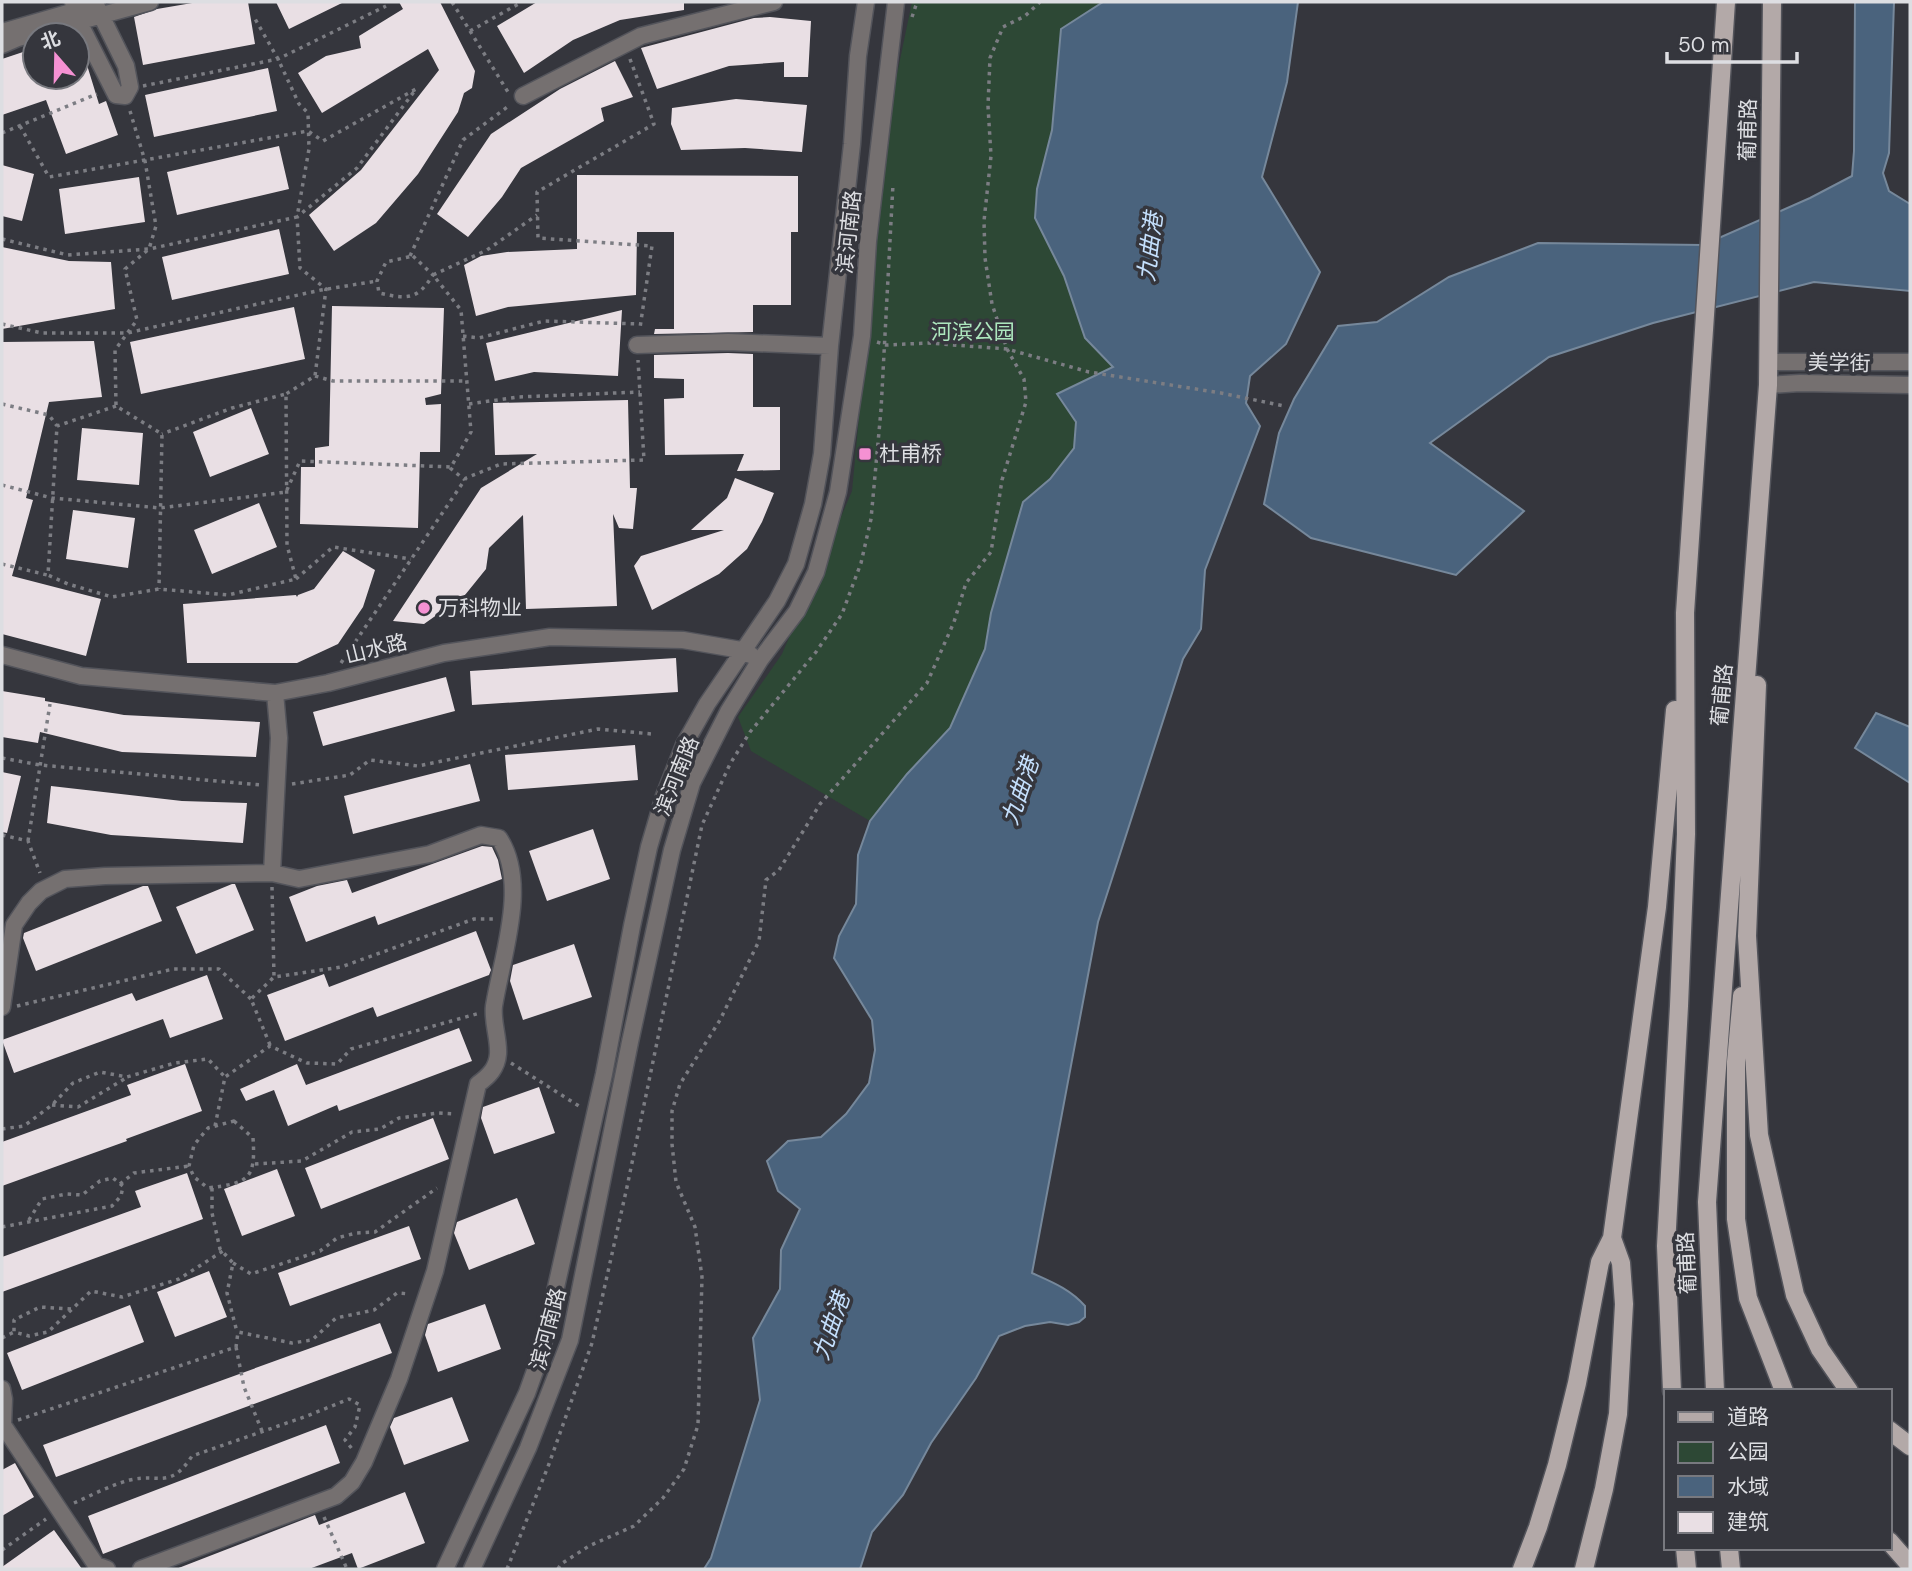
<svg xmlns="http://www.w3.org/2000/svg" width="1912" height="1571" viewBox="0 0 1912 1571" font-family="'DM Sans','Noto Sans SC',sans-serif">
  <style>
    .green { fill: #2d4835 }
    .water { fill: #4a637d; stroke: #76889b; stroke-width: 2 }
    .building { fill: #e9dfe4 }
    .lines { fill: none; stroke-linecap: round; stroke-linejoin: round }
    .minor-casing { stroke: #53545b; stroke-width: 19 }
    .major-casing { stroke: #53545b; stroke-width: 21 }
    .path { stroke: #7c7d83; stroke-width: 3.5; stroke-dasharray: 3.5 5; stroke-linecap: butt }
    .minor { stroke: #757070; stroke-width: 16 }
    .major { stroke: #b3a9a8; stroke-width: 18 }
    .poi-dot { fill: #f591d3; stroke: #35363d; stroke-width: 2.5 }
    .labels { text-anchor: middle; stroke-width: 7; stroke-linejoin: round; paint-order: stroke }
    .street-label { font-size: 21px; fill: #dddee2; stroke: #35363d }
    .park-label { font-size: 21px; fill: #ade7be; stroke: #35363d }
    .poi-label { font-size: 21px; fill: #dddee2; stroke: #35363d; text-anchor: start }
    .water-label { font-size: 23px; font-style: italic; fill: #c4dffc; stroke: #35363d }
  </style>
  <rect width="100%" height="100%" fill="#35363d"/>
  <path class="green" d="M912,2h191l-42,28 -9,100 -15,59 -2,29 29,58 21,62 28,29 -37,55 -2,26 -24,31 -27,23 -32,111 -6,36 -35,79 -43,46 -37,47 -119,-70 -13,-34 44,-63 70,-163 35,-369z"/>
  <path class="water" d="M1103,2h195l-11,80 -25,95 58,95 -34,72 -36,32 -4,27 14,23 -55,144 -4,59 -18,30 -85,263 -66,351c20,9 38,16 53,33v11l-6,5 -11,3 -18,-3 -25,4 -26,10 -23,42 -45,65 -28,52 -31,37 -12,37h-156l7,-11 49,-158 -7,-62 27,-49 1,-39 19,-41 -22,-18 -11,-30 21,-20 33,-4 25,-23 23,-31 6,-33 -3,-30 -38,-62 5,-22 17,-32 2,-49 12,-34 37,-47 43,-46 35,-79 6,-36 32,-111 27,-23 24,-31 2,-26 -19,-28 56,-27 -28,-29 -21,-62 -29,-58 2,-29 15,-59 9,-101z
    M1855,2h39l-5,151 -6,20 6,18 21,13v87l-96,-9 -161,41 -104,34 -119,86 94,68 -68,64 -145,-37 -47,-34 15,-71 15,-34 44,-73 39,-4 72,-45 89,-34 165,2 107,-47 42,-22 2,-25z
    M1876,713l34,14v56l-55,-35z"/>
  <path class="building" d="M198,2h50l7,42 -112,21 -9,-48 23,-8z
    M276,2h68l-55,27z
    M399,2h41l35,69 -3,17 -8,5 -6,19 -40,62 -42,49 -42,28 -25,-36 52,-45 78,-100 -11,-21 -106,64 -24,-40 28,-17 35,-8 -2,-12 44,-27z
    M537,2h147v8l-64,10 -47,20 -49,33 -27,-47z
    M770,17l41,4 -3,56h-24v-15l-55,4 -72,23 -16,-41 113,-30z
    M77,44l6,8 16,52 7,-3 12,34 -52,19 -20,-54 -44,15v-56l33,-11v29h42z
    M615,61l18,36 -32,11 3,13 -83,47 -19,29 -34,40 -31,-23 54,-80 69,-45z
    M268,68l9,43 -123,26 -9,-42z
    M736,99l71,6 -5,47 -57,-4 -64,2 -10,-26 1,-16z
    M279,146l10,43 -112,26 -10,-43z
    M2,165l32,9 -12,47 -20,-5z
    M577,175l221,1v56h-7v73h-38v27l-99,2 1,-5h19v-97h-37l-1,63 -128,12 -32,9 -12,-51 17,-9 26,-4 70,-3z
    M139,177l6,45 -80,12 -6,-45z
    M279,229l10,45 -117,26 -10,-43z
    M2,247l67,14 42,1 4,47 -113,20z
    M332,306l112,2 -3,86 -16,4 1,7 15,-1 -1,48h-20l-2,76 -118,-4 1,-57h14v-19l14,-2z
    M294,307l11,52 -164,35 -11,-52z
    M622,310l-4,66 -84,-4 -39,9 -9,-38z
    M94,341l8,56 -53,5 -23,96 7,2 -21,76 89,23 -15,57 -84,-22v-292z
    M728,353l25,1v53h27v63l-43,1 7,-17 -79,1 -1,-56 20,-1v-19l-30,-1v-23z
    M628,400l2,88h7l-4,41 -14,-1 -6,-14 4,92 -91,3 -3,-94 -34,33 -3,21 -21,26 -41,29 -31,-3 88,-133 56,-34 -42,1 -2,-52z
    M251,408l18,46 -59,23 -17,-45z
    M82,428l61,5 -4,52 -62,-5z
    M735,478l39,15 -12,29 -15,27 -28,25 -67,36 -18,-44 7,-10 83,-26h-33l36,-32z
    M259,503l18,44 -65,27 -18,-44z
    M73,510l62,8 -7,50 -62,-9z
    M343,551l32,19 -12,37 -25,37 -41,19h-110l-4,-59 113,-9 1,2 1,-2 16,-6z
    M676,658l2,34 -206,13 -2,-34z
    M446,677l9,34 -132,35 -10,-34z
    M2,691l43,7v3l79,14 136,7 -4,35 -134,-5 -82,-20 -2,11 -36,-6z
    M635,745l3,35 -130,10 -3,-35z
    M470,764l10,37 -127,33 -9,-38z
    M2,772l19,4 -14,57 -5,-1z
    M51,786l131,15 65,2 -4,40 -132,-8 -64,-12z
    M593,829l17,50 -63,22 -18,-50z
    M482,846l10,1 6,13 4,19 -124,46 -3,-9 -69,26 -17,-45 28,-11 30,-6 5,13z
    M232,884h3l19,46 -58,24 -20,-47z
    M143,886h5l14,35 -126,50 -13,-33 1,-5z
    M476,931l15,39 -2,5 -112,42 -4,-10 -88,34 -18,-46 57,-21 5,13z
    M574,944l18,53 -69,23 -13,-39 3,-16z
    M207,975l16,44 -53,19 -7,-19 -149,54 -12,-33 130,-47 4,8z
    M459,1028l13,33 -133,50 -2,-6 -49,21 -14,-36 -28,11 -6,-12 57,-25 9,21z
    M185,1064l17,47 -76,28 1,2 -125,45v-44l129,-47 -4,-10z
    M539,1087l16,46 -61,21 -13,-36 2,-11z
    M433,1118l16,41 -128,50 -16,-41z
    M277,1169l18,47 -53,20 -18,-47z
    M187,1173l16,46 -201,73v-35l139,-50 -6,-16z
    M517,1198l18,46 -66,26 -15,-37 3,-11z
    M409,1226l12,33 -131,47 -12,-33z
    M209,1271l18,46 -52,20 -18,-45z
    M485,1304l16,45 -63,23 -13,-37 3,-11z
    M130,1305l14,37 -122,48 -15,-37z
    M380,1323l12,30 -336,124 -13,-32z
    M452,1397l17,44 -65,24 -14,-38 4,-9z
    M326,1425l14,38 -237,91 -15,-38z
    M15,1463l19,34 -32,19v-46z
    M405,1492l20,51 -67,26 -6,-16 -43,16h-133l139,-54 4,10z
    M54,1530l28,39h-80v-2z"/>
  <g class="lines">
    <defs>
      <path id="minor" d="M73,2l6,20 37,73 9,1 5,-9 -4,-21 -30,-61
        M2,32l83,-24
        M2,45l16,-7 132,-36
        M523,96l118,-60 133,-34
        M637,345l91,-3 102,4
        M1769,362h141
        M1768,385l32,-2 110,2
        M2,655l79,21 194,17 53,-10 116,-30 106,-16 133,3 58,10 10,5
        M272,873l7,-135 -4,-45
        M2,1007l12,-82 15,-22 12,-12 24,-12 40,-3 167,-3 27,6 131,-25 51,-19 18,3c30,45 3,118 -5,168 -2,16 5,32 4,48 -1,14 -9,22 -20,30l-43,187 -36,108 -35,83 -12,20 -16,14 -195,73
        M2,1389l2,10 -1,26 93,140 11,4
        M445,1569l82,-176 14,-39 63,-280 28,-148 17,-79 15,-51 20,-51 23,-41 70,-103 19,-37 17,-60 9,-50 8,-108 22,-202 6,-88 8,-54
        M472,1569l56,-121 42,-108 60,-298 42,-192 20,-67 36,-71 32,-52 37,-49 19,-39 22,-80 24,-156 6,-95 28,-239"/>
      <path id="major" d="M1757,685l-10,251 12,199 36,160 25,54 29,42
        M1742,996l-6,66v157l12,79 36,93
        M1672,1391l-6,-145 13,-240 7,-172 -1,-221 41,-611
        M1715,1391l-8,-189 61,-817 4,-383
        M1889,1430l21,16
        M1889,1541l21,24
        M1685,1548l2,21
        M1729,1548l2,21
        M1522,1569l16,-42 19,-62 20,-82 23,-121 12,-24
        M1584,1569l20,-80 14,-75 6,-110 -3,-41 -9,-25 45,-331 18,-197"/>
    </defs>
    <use href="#minor" class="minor-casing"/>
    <use href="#major" class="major-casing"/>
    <path class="path" d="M452,2l56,90
      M912,17l5,-15
      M470,31l52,-29
      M630,59l24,65 -117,68 1,46 114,8 -12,82
      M143,86l135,-27 108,-53
      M130,111l15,50 11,65 -7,23 -24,20 12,51 -22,30 1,56 46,28 -3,155
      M20,126l29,51 259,-46 15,10 93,-52 -59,79 -60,49 3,51 26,21 -11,87 -29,18
      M2,133l95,-39
      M2,239l66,16 81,-6 148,-32 12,-68 -1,-36 -9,-9 -21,-45 -24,-42
      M410,256l53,-116 47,-35
      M413,256l20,19c-16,26 -27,24 -54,18l-2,-12 9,-19z
      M2,324l40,9h85l194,-43 56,-9
      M463,336l16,2 65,-17 96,3
      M877,342l9,3 42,-2 79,6 82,23 132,21 63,13
      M315,376l18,5h133
      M2,404l47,11 8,11
      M469,404l49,-7 122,-5
      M116,406l-59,20 -9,149 20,9 44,13 47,-8 69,6 68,-16 -9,-34 -1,-151 -54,14 -70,26
      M450,468l15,12
      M2,485l50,13 108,10 126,-16 14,-31 151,6 20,-35 -10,-122 -28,-35 54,-25 50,-35
      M2,564l45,11
      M296,579l37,-32 78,12
      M341,663l125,-185 35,-14 143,-4 -6,-100
      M2,758l38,7 221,20
      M292,784l58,-9 20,-15 48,6 180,-37 54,5
      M2,835l26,6 12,32
      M28,841l22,-137
      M272,887l2,90 67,-10 133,-48h23
      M17,1006l156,-37h46l32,30
      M270,1045l-19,-46 23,-22
      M511,1063l71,45
      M52,1105l26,2 48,-29
      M234,1121l19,17c3,42 -5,45 -45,50l-14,-11 -5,-11 5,-21 14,-17z
      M215,1126l10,-49 45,-31 37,17 30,1 14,-15 129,-36
      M2,1129l22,-3 28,-21 21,-22 27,-11 27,5 48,-14 33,-4 17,18
      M255,1164l47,-3 50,-29 28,-3 19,-11 39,-5 17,1
      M120,1184l14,-11 55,-7
      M212,1188v25l8,36 13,14 -6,30 10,39
      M2,1227l110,-21 9,-10 2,-10 -10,-8 -13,3 -18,14 -16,-1 -24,5 -15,24
      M233,1263l18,11 69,-23 17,-13 19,-5 19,-1 62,-44
      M71,1309l-31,-2 -26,13v12l15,4 19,-4 43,-41 31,6 57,-18 44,-28
      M2,1338l12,-6
      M236,1347l8,40 18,44
      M18,1420l218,-73 2,-15 54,11 20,-3 24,-22 38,-8 23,-17 13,1
      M74,1503c18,-8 37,-18 56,-23 29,-7 40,10 62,-24l115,-40 42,-17 11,6 -5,22 -10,13 8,10
      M324,1517l23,52
      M2,1550l44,-31
      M507,1569l42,-105 43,-121 35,-156 75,-362 28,-61 20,-32 66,-80 26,-38 19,-51 10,-44 10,-109 12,-226
      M558,1569l3,-5 28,-18 45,-20 29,-28 21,-29 14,-44 4,-148 -7,-50 -19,-45 -4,-38v-33l8,-27 40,-64 39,-79 7,-61 13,-10 41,-66 107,-121 27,-61 12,-39 25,-31 11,-72 24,-78 -2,-23 -17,-30 -15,-45 -7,-46 -1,-37 7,-65 -3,-50 2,-48 13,-31 22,-11 15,-14"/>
    <use href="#minor" class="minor"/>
    <use href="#major" class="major"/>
  </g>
  <g class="poi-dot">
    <rect x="858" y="447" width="14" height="14" rx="3.5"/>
    <circle cx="424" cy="608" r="7"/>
  </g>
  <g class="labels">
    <g class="street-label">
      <text transform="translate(1748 130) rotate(-89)" y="7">葡甫路</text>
      <text transform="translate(849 232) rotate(-84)" y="7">滨河南路</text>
      <text transform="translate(1839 363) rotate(1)" y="7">美学街</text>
      <text transform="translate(376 649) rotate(-14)" y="7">山水路</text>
      <text transform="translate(1722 695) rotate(-85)" y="7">葡甫路</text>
      <text transform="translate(677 776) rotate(-68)" y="7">滨河南路</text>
      <text transform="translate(1687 1263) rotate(-93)" y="7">葡甫路</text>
      <text transform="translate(548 1329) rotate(-75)" y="7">滨河南路</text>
    </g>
    <g class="park-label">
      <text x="973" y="339">河滨公园</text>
    </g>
    <g class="poi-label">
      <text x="879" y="461">杜甫桥</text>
      <text x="438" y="615">万科物业</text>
    </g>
    <g class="water-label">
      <text transform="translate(1150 247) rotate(-83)" y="8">九曲港</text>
      <text transform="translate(1020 791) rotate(-71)" y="8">九曲港</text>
      <text transform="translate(831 1326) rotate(-71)" y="8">九曲港</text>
    </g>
  </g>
  <rect width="1912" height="1571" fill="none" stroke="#dddee2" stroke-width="7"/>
  <rect x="1664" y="1389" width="228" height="161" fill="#35363d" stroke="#78797f" stroke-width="2"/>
  <rect x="1678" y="1412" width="35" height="10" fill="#b3a9a8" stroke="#78797f" stroke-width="2"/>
  <text x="1727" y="1424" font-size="21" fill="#dddee2">道路</text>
  <rect x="1678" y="1442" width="35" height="21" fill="#2d4835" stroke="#78797f" stroke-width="2"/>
  <text x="1727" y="1459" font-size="21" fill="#dddee2">公园</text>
  <rect x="1678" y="1476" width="35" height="21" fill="#4a637d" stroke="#78797f" stroke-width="2"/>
  <text x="1727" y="1494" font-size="21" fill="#dddee2">水域</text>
  <rect x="1678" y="1512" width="35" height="21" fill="#e9dfe4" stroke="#78797f" stroke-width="2"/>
  <text x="1727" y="1529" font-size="21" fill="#dddee2">建筑</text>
  <g transform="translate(56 56) rotate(340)"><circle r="33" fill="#35363d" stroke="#78797f" stroke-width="2"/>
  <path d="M0-5L12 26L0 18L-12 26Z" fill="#f591d3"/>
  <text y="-10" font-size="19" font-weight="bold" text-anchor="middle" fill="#dddee2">北</text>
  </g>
  <path d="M1667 52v10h130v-10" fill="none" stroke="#dddee2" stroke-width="3.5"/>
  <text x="1678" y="52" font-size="21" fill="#dddee2" stroke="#35363d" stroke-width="5" paint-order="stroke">50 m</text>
</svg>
